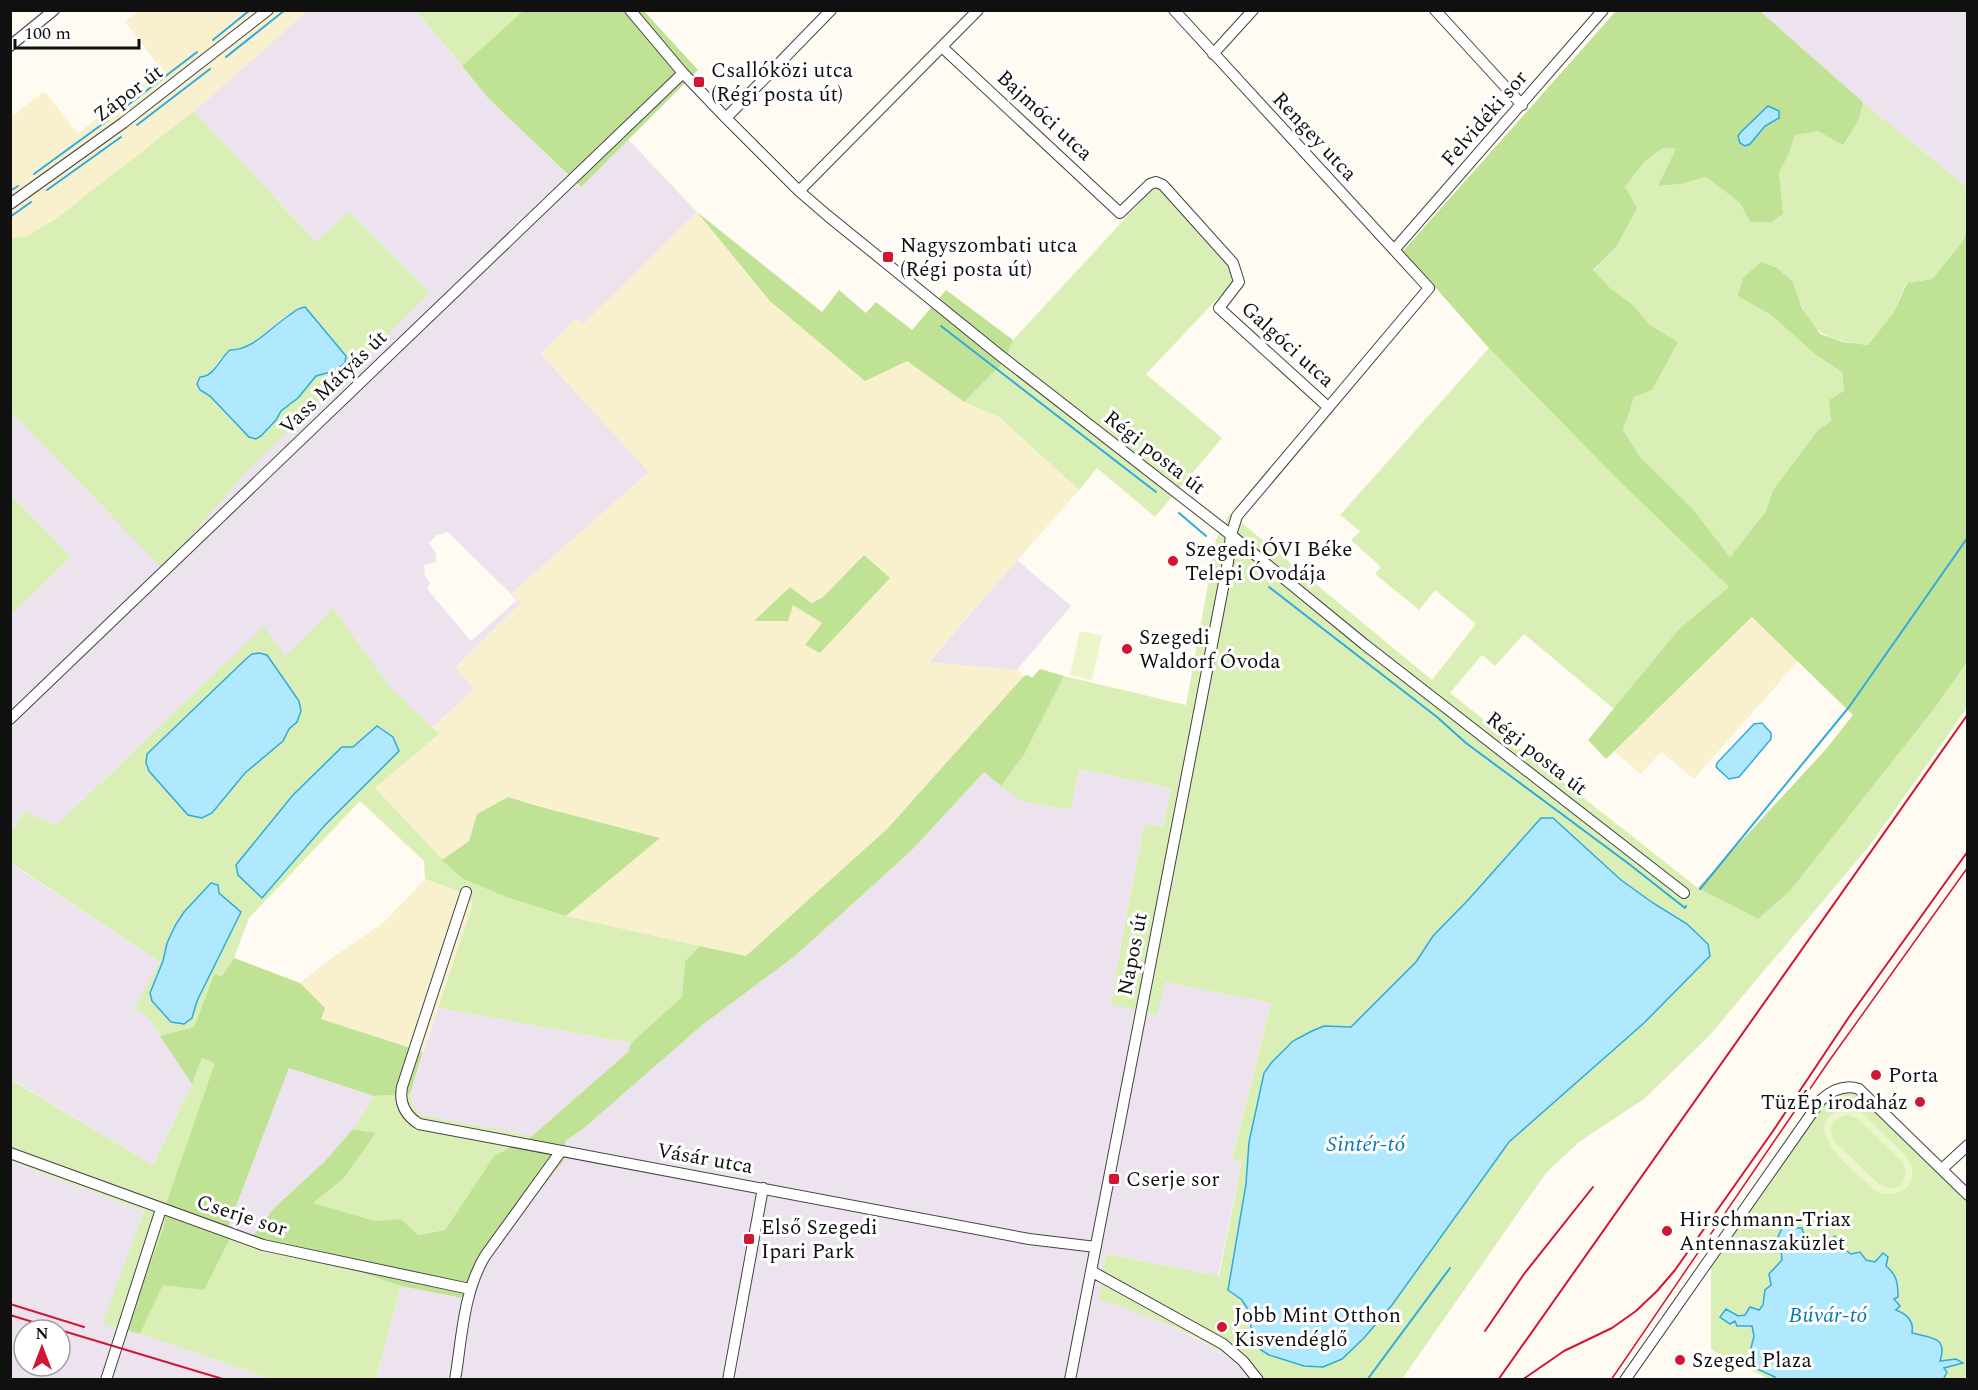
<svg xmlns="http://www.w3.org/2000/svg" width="1978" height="1390" viewBox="0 0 1978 1390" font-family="Spectral,serif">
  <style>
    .industrial { fill: #ece3ef; fill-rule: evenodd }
    .farmland { fill: #f9f1ce; fill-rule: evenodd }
    .green { fill: #daefb6; fill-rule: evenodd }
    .forest { fill: #bfe294 }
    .pitch { fill: #ebf5c9; fill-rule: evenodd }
    .water { fill: #b0e8fd; stroke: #2faadd; stroke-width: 1.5 }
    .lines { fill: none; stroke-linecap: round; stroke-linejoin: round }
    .stream { stroke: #2faadd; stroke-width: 2 }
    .minor-casing { stroke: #434343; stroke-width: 12 }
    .minor { stroke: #fff; stroke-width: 10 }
    .tram { stroke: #d11633; stroke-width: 1.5 }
    .rail { stroke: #d11633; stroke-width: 2 }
    .poi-dot { fill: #d11633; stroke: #fff; stroke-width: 2 }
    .labels { text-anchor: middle; stroke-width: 6; stroke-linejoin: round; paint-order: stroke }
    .poi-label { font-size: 21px; fill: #101010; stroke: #fff; text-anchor: start }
    .street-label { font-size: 21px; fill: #101010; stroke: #fff }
    .water-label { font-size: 22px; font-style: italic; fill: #097ab2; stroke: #fff }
  </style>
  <rect width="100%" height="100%" fill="#fffbf2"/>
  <path class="industrial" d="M307,11h109l72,87 92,89 48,-48 69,73 -114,113 -42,29 108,118 -137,121 10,9 -66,65 18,22 -42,39 -43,-42 -56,-77 -48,49 -21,-31 -207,198 -33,-13 -13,20v-217l60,-58 -60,-62v-83l152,156 86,-99 67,-227 -122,-131zM448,532l69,68 -46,41 -44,-52 3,-6 -5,-7 -1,-11 12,-3v-8l-7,-11 8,-8z
    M1760,11h207v176l-104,-85z
    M1017,560l54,46 -54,64 -89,-7z
    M1079,769l92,19 -8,39 -19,-3 -21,110 -12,70 54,-22 106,21 -39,155 10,3 -24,115 -111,-22 -8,45 50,16 69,35 29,21 6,8 -877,1 25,-94 72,13 5,-22 23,-38 64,-98 18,-12 118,-103 94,-70 117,-106 72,-78 37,29 50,9z
    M10,863l150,99 -11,56 43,66 -39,81 -142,-86z
    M438,1008l193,35 -3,9 -96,84 -112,-21 -7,-9 -3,-12z
    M289,1068l85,28 -21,33 -29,33 -51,47 -20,27 -25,-9z
    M10,1161l134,50 -41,113 37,10 131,45h-260zM24,1330h36v36h-36z"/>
  <path class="farmland" d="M140,11h167l-113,100 -140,109 -27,16 -15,4 -2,-122 34,-27 34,42 84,-63 -37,-49z
    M697,212l73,89 137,60 57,41 35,15 80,73 -151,172 89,8 7,6 -137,153 -141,127 -180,-40 93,-78 -151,-41 -31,17 -8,27 -27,19 -67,-72 64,-54 -7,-6 42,-39 -18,-21 65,-65 -9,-10 137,-121 -108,-118 34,-35 8,5zM864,555l-44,98 2,-30 -29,-18 18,-2 11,-5z
    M1753,617l45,44 -104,118 -33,-27 -20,22 -28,-23z
    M425,879l33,12 15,12 -50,149 -102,-33 3,-11 -24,-25 23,-19 60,-41z"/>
  <path class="green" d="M416,11h107l-61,55z
    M1863,102l104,85v41l-4,13 -31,38 -26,4 -12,29 -26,33c-50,-6 -60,-14 -75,-63l-54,14 32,19 45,40 26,17 2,19 -13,30 -13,9 -45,60 -7,21 -36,46 -37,-48 -53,-52 -17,-27 11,-34 44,-54 -28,-17 -18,-21 -22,-16 -17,-17 23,-24 9,-60 20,-26 18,-13 14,1 -18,37 22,-2 25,-7 34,26 10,19 33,-8 -4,-42 10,-18 6,-19 23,-5 25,15c10,-14 18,-26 20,-43z
    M194,111l122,131 33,-30 81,81 -181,176 -86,100 -152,-157 -1,-173 17,-3 27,-16zM305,307l41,49 -1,7 -11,8 -18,5 -18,22 -17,13 -5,9 -34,11 -32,-35 -10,-6v-13c13,0 13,-10 20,-18 6,-6 18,-8 26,-12 18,-9 39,-37 59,-40z
    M1156,185l74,78 5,17 -89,94 76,64 -67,79 -58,-49 -18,22 -80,-73 -35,-15 41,-41 8,-21z
    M1489,348l126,129 114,110 -50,42 -65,80 -90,-75 -29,32 -13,-11 -32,38 248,195 60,31 32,-28 144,-182 33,-47v46l-97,137 -161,191 -65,63 -65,43 -33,31 -144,206h-149c-28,-36 -109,-65 -154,-80l7,-45 113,22 23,-115 -10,-2 39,-156 -106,-21 -8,33 -46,-11 12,-70 21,-110 19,3 8,-39 -92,-19 -8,41 -50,-9 -20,-15 23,-31 40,-79 122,29 30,-165 14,-27 202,167 44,-56 -41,-34 -16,20 -44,-36 6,-7 -30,-27 9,-9 -20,-16zM1621,880l32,23 34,21 -146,189 -32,29 -117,163 -28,33 -22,21 -38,7 -35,-11 -8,-5 -10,-21v-16l-9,-13 7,-158 15,-69 29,-32 19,-10 12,-5 27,1 65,-65 17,-26 36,-37z
    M11,495l60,62 -60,58z
    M333,608l56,78 50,48 -64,54 67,71 21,20 43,18 60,19 134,30 -15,15 -3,36 -51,46 -193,-35 35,-105 -15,-12 -33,-12 -1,-18 -64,-60 -111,117 -15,40 -12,18 -8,-2 -20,53 -34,9 -11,-18 -14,-10 25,-46 -149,-99v-31l13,-20 33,13 207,-199 21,31zM259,653l38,69 -8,7 -6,12 -38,32 -33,40zM342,747h11l-28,78 -63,72 -26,-32 57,-70zM219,893l22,19 -44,89 -5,17 -8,6c-21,-3 -24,-13 -34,-31l13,-32 4,-18 17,-31z
    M202,1057l14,5 -49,139 -3,25 -38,104 -24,-6 42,-113 -133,-50 -1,-82 143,86 39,-81z
    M1853,1087l114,108v184h-24l4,-6 -4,-5 19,-5 -6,-4 -16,3 -8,-24 -20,-5 -17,-23 -12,-56 -8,8 -24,-8 -12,-9 -28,-2 -7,-6 -23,14 1,9 -13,14 2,12 -6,4 -2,15c-8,8 -21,7 -28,15l17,6 2,10 -3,12 25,29 -1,2h-6l-58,-29v-84l110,-166z
    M410,1094l3,12 8,9 111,21 -38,20 -49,74 -28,5 -16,-16 -26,2 -63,-18 32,-25 32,-45 -23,-4 21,-33z
    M234,1230l167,56 -25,93h-105l-131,-45 23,-49z"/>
  <path class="forest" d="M643,10l55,60 -117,117 -93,-89 -26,-32 61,-55z
    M1616,11h144l103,91c-2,17 -10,29 -20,43l-25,-14 -23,4 -6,19 -10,18 4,42 -12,8h-21l-10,-19 -34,-26 -25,7 -23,2 18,-37 -13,-1 -18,13 -20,26 12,21 -21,39 -23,23 17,18 22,16 18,21 28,17 -26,48 -18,7 -11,33 17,27 53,52 37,48 36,-46 7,-21 45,-60 13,-9 -2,-21 15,-9 -2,-19 -26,-17 -45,-40 -33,-19 5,-18 18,-16 16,6 16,14 9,27 18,25 23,8 25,3 26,-33 13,-29 25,-4 31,-38 4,-13v434l-33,47 -144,182 -32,28 -60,-31 129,-140 26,-33 -101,-98 -146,142 -18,-19 91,-111 50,-42 -114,-110 -126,-129 -86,-97z
    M697,212l125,100 17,-22 27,23 10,-11 36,28 34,-40 67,50 -8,21 -41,41 -57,-41 -42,20 -95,-80z
    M864,555l26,23 -70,75 -15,-8 17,-22 -29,-18 -5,16h-34l36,-34 21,16 11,-5z
    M1040,669l24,7 -40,79 -23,31 -17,-14 -72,78 -117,106 -94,70 -118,103 -18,12v18l-64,80 -23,38 -5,23 -72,-14 -148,-50 20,-27 51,-47 29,-33 23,4 -32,45 -31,25 62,18 26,-2 17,16 27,-5 49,-74 38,-20 96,-84 3,-9 51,-46 3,-36 15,-15 46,10 141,-127 137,-153 4,-1 4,3z
    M508,797l30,9 122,32 -94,78 -60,-19 -43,-18 -21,-19 27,-19 8,-27z
    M234,958l66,25 25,25 -4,11 102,33 -13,42 -36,2 -85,-28 -61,159 6,3 -30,60 -41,-5 -23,49 -14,-4 38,-104 3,-25 48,-138 -13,-5 -10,26 -32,-48 34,-9 20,-53 8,2z"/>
  <path class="pitch" d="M1080,631l22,5 -10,44 -22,-5z
    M1844,1108h8l9,4 46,45c16,25 -6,45 -31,34 -19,-18 -84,-65 -32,-83zM1846,1115l11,3 46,45 3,10 -5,12 -9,4 -12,-4 -45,-43c-8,-12 -3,-24 11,-27z"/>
  <path class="water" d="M1768,106l11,5v7l-14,8 -15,18 -5,2 -5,-3 -2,-7 3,-4z
    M305,307l41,49 -1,7 -11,8 -18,5 -18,22 -17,13 -5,9 -15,16 -5,3 -7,-2 -39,-41 -10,-6 -3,-6 3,-7c14,0 20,-19 30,-27 23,0 40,-22 58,-34 6,-4 9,-8 17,-9z
    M259,653l8,2 32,46 2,10 -4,11 -8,7 -6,12 -38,32 -33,40 -10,5 -14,-3 -39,-44 -3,-8 1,-9 100,-96 5,-4z
    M1762,723l9,10v6l-32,38 -10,2 -13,-12 1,-4 37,-39z
    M377,726l16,11 6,14 -74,74 -63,73 -24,-23 -2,-10 57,-70 49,-48h11z
    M1541,818h12l68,62 32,23 34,21 21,20 2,12 -66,67 -135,119 -117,163 -28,33 -22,21 -19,8 -19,-1 -35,-11 -8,-5 -10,-21 -1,-16 -8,-13 -14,-10 18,-106 3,-42 15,-69 8,-11 21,-21 19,-10 12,-5 27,1 65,-65 17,-26 36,-37z
    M211,883l7,2 1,8 22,19 -44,89 -5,17 -8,6 -13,-2 -19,-21 -2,-8 13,-32 4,-18 9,-19 8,-12z
    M1791,1223l4,5h7c5,23 18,18 33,8l4,9 12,9 9,-2 6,8 9,2 8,-9 5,4 -2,9c11,9 12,17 12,31l-4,2 6,7 -4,4c11,4 18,11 16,23 20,5 36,4 28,28l16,-2 7,4 -19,5 3,4 -4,8 -168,-1v-2l-20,-9 -4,-20 3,-12 -2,-10h-15l-2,-5 -5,3 -10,-7 6,-8 12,7 7,-1 5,-8 9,3 4,-5 2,-15 6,-5 -2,-11 13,-14 -1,-9 -6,-8 9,-19z"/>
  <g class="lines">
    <path class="stream" d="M213,40l37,-30
      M226,57l59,-47
      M124,108l73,-56
      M137,125l73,-56
      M34,174l74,-54
      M47,190l74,-53
      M10,191l8,-5
      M10,217l21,-15
      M941,326l215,166
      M1179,513l27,23
      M1269,587l168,130 29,26 163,121 56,44 1,-2
      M1700,889l149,-182 119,-170
      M1367,1380l83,-112"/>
    <defs>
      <path id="minor" d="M630,10l53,63 43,45 73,73 29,25 169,137 234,182 133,109 320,249
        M1435,10l87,95
        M10,46l44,-36
        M942,47l178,166 30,-29 6,-2 7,3 70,78 6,19 -20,26 109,99
        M1213,54l40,-44
        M726,118l105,-108
        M799,191l179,-181
        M10,204l113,-81 145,-113
        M1394,250l209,-240
        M10,719l673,-646
        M466,892l-64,195c-3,16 3,28 17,37l610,115 67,8
        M10,1153l253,92 207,44
        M1942,1169l26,-24
        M1091,1271l132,73 20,17 15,19
        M106,1380l55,-171
        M455,1380c7,-42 8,-87 30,-124l76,-105
        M728,1380l35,-192
        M1070,1380l158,-818 3,-27 6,-19 192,-228 -255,-278
        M1625,1380l196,-280c11,-10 23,-16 38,-11l109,106"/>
    </defs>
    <use href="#minor" class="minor-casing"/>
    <use href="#minor" class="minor"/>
    <path class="tram" d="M1611,1380l218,-319 139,-194"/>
    <path class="rail" d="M10,1304l74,23
      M10,1315l49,15
      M60,1330l166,50
      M1485,1331l39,-57 69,-87
      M1498,1380l470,-666
      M1522,1380l42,-29 48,-23 24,-17 21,-20 18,-21 98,-139 76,-114 119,-166"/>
  </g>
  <g class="poi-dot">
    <rect x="693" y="76" width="12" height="12" rx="3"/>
    <rect x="882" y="251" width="12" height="12" rx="3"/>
    <circle cx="1173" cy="561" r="6"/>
    <circle cx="1127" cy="649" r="6"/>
    <circle cx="1876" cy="1075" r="6"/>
    <circle cx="1920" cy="1102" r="6"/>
    <rect x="1108" y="1173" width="12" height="12" rx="3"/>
    <circle cx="1667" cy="1231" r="6"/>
    <rect x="743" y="1233" width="12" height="12" rx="3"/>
    <circle cx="1222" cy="1327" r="6"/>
    <circle cx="1680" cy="1360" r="6"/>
  </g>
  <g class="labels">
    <g class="poi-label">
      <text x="711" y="77">Csallóközi utca<tspan x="711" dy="24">(Régi posta út)</tspan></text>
      <text x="900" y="252">Nagyszombati utca<tspan x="900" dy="24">(Régi posta út)</tspan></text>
      <text x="1185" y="556">Szegedi ÓVI Béke<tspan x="1185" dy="24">Telepi Óvodája</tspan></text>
      <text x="1139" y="644">Szegedi<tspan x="1139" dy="24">Waldorf Óvoda</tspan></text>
      <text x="1888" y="1082">Porta</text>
      <text x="1908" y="1109" text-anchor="end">TüzÉp irodaház</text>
      <text x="1126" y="1186">Cserje sor</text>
      <text x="1679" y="1226">Hirschmann-Triax<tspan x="1679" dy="24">Antennaszaküzlet</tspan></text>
      <text x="761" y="1234">Első Szegedi<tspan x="761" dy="24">Ipari Park</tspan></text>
      <text x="1234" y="1322">Jobb Mint Otthon<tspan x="1234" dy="24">Kisvendéglő</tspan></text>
      <text x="1692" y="1367">Szeged Plaza</text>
    </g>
    <g class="street-label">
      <text transform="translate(128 93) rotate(-37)" y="7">Zápor út</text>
      <text transform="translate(1045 115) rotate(43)" y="7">Bajmóci utca</text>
      <text transform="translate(1484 118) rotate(-49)" y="7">Felvidéki sor</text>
      <text transform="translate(1315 136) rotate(47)" y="7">Rengey utca</text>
      <text transform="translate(1288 344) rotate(42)" y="7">Galgóci utca</text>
      <text transform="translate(333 382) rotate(-44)" y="7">Vass Mátyás út</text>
      <text transform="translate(1155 452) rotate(38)" y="7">Régi posta út</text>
      <text transform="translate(1537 753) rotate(38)" y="7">Régi posta út</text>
      <text transform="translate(1132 954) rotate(-79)" y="7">Napos út</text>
      <text transform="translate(705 1158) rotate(10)" y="7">Vásár utca</text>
      <text transform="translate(242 1215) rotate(18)" y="7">Cserje sor</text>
    </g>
    <g class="water-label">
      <text x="1366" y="1151">Sintér-tó</text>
      <text x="1828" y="1322">Búvár-tó</text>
    </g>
  </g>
  <rect width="1978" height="1390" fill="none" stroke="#101010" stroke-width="24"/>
  <g transform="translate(42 1348)"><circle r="28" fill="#ffffff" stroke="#9f9f9f" stroke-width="1.5"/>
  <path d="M0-4.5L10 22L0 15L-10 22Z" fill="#d11633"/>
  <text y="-9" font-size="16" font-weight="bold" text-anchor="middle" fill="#101010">N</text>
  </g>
  <path d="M15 39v9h124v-9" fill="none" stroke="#101010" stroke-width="3"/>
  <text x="24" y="39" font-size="18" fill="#101010" stroke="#ffffff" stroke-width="4.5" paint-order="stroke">100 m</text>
</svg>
